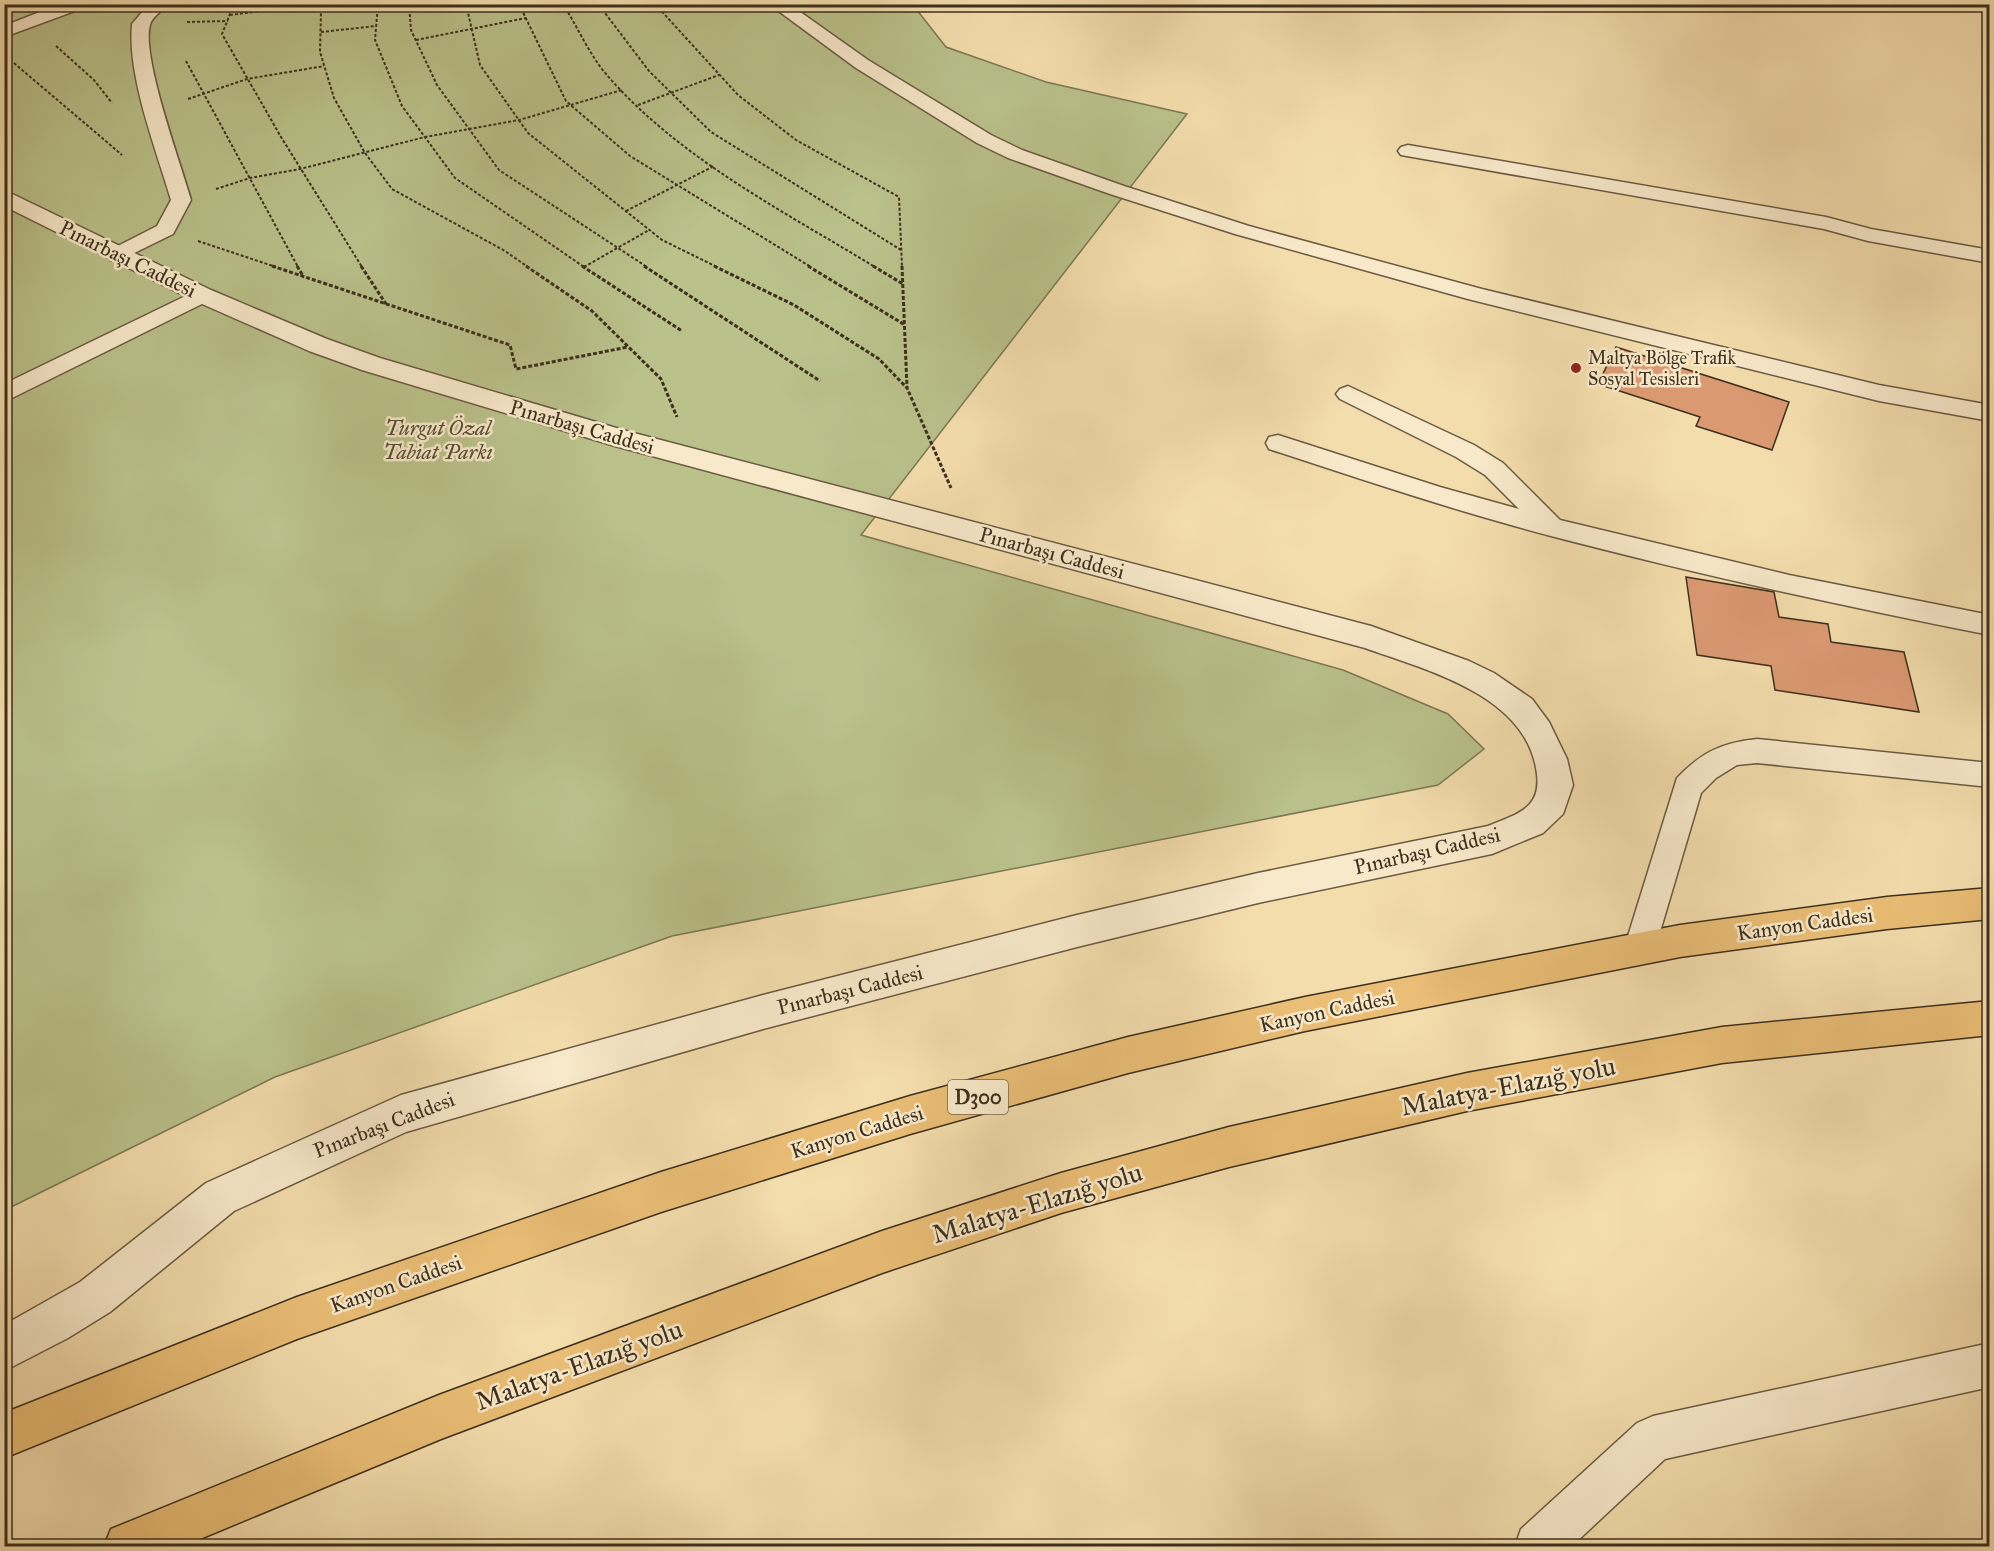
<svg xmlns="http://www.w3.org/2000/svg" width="1994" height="1551" viewBox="0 0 1994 1551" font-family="'IM FELL Great Primer',serif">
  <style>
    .green { fill: #bac18b; stroke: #7c7854; stroke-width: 1.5 }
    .building { fill: #dc9a73; stroke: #3d301e; stroke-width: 1.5 }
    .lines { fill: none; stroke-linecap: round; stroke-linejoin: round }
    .service-casing { stroke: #6b5b42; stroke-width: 3 }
    .minor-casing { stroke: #6b5b42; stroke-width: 3 }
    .tertiary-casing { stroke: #6b5b42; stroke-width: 3 }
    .trunk-casing { stroke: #3d301e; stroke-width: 3 }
    .path-far1 { stroke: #3d301e; stroke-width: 2; stroke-dasharray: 3 2; stroke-linecap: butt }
    .path { stroke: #3d301e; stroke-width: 3; stroke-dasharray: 4 2; stroke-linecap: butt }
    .service { fill: #f8e9ca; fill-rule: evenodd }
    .minor { fill: #f8e9ca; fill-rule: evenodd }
    .tertiary { fill: #f8e9ca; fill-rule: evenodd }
    .trunk { fill: #eabe76; fill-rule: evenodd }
    .poi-dot { fill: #8f2418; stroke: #f8e9ca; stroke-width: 2 }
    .labels { text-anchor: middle; stroke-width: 5; stroke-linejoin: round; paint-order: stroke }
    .far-poi-label { font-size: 18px; fill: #3d301e; stroke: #f8e9ca; text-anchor: start }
    .shield { fill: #f8e9ca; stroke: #756852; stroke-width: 1.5 }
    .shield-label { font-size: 20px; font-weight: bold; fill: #3d301e }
    .street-label { font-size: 21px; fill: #3d301e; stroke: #f8e9ca }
    .park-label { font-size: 21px; font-style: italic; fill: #564d34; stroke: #f8e9ca }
    .near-street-label { font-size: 26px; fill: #3d301e; stroke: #f8e9ca }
  </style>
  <rect width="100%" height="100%" fill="#f4ddad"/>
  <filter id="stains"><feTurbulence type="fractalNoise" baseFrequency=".00333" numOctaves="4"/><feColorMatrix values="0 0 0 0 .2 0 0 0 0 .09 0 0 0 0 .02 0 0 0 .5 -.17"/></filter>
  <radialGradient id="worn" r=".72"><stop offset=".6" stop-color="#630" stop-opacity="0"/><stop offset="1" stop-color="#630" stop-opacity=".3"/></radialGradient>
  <path class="green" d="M5,5h908l33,42 100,35 141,32 -326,421 482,135 105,44 36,35 -46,36 -766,151 -397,141 -270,133z"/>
  <path class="building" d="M1616,347l173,55 -17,48 -76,-24 4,-9 -102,-33z
    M1686,577l88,15 5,25 49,7 3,18 73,10 15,60 -144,-22 -4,-24 -74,-11z"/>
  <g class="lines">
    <defs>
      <path id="service" d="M60,4h25l-2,4 -79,29v-11z
        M149,4h19c-5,7 -16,12 -18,21 -9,31 31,139 41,175l-18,34 -55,27 -8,-1 -3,-5 3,-5 47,-24 14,-26c-15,-51 -44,-124 -39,-176z
        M769,4h20l79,56 123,75 31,15 102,36 125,40 233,63 397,96 111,20v16l-111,-20 -411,-102 -233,-65 -125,-40 -102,-36 -31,-15 -121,-75z
        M1408,145l418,72 45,12 119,21v13l-122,-22 -44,-12 -423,-74 -3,-4 3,-4z
        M202,288l8,2 3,5 -3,5 -206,102v-18z
        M1348,386l126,59 29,18 57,57 229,55 201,40v20c-147,-29 -294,-61 -439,-99 -95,-25 -188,-56 -282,-87l-3,-6 3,-6 9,-2 162,52 79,22 -34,-34 -29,-18 -116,-58 -4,-5 4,-5z
        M1757,739l233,24v24l-233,-24 -20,2 -21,13 -15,15 -49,166 -12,5 -12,-5 -4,-10 53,-171c25,-26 44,-35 80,-39z"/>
      <path id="minor" d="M1990,1343v44l-325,72 -93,87h-57l6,-17 116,-106 16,-7z"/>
      <path id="tertiary" d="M4,190l207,100 116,49 53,19 250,74 741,194 98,35 25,12 38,26 17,23 18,37 6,26 -10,29 -20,19 -51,21 -234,49 -181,44 -314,82 -357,103 -172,79 -124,101 -42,26 -64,33v-46l76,-43 126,-99 195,-88 362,-100 314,-80 181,-42 230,-47c31,-13 56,-18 48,-58 -13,-74 -110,-98 -171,-120l-750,-202 -253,-76 -53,-19 -116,-51 -189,-94z"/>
      <path id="trunk" d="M1990,888v31l-103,10 -207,28 -375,74 -177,42 -218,61 -249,78 -364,127 -293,119v-45l293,-116 364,-125 249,-76 218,-59 177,-40 375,-72 207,-28z
        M1990,1001v34l-268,28 -255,48 -238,56 -168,46 -179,60 -441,166 -258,107h-79l7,-17 328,-134 443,-164 179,-58 168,-46 238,-54 255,-46z"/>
    </defs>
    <use href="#service" class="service-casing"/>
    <use href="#minor" class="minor-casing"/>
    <use href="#tertiary" class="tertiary-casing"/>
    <use href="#trunk" class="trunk-casing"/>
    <path class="path-far1" d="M234,4l-12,30 59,103 81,130
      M324,4l-3,7 -1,41 14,46 31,55 27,36 113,62 23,16
      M378,4l-3,36 27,66 53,72 129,89
      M409,4l2,26 26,55 62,85 148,97
      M466,4l14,61 48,68 134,107 55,27
      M519,4l47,97 64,55 181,111
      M563,4c14,22 26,50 43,70 71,83 177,137 269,193
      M602,4l3,9 44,58 62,61 190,118
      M655,4l83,91 58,45 103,57 3,70
      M520,7l15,-3
      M230,15l87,-11
      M187,22l41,-1
      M321,32l55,-6
      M416,40l110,-22
      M56,46l38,34 18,23
      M186,61l112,206
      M14,63l108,92
      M188,99l59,-20 77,-13
      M638,105l81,-30
      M216,189l34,-11 50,-9 125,-32 94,-17 103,-30
      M626,211l88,-45
      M198,241l78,26
      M584,267l65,-37"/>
    <path class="path" d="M272,266l238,79 6,24 112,-22
      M297,266l6,10
      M361,266l25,38
      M526,266l66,45 69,68 16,38
      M582,266l100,65
      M644,266l176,115
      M714,266l80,39 85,54 28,29
      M808,266l97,59
      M873,266l30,18
      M902,266l5,122 44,100
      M584,267l2,-1"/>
    <use href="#service" class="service"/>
    <use href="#minor" class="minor"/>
    <use href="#tertiary" class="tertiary"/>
    <use href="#trunk" class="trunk"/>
  </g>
  <circle class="poi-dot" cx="1576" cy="368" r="6"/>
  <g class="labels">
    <g class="far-poi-label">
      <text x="1588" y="364">Maltya Bölge Trafik<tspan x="1588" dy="21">Sosyal Tesisleri</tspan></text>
    </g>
    <rect class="shield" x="948" y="1080" width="60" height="34" rx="4.5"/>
    <g class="shield-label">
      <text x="978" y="1104">D300</text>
    </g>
    <g class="street-label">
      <text transform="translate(128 259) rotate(26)" y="7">Pınarbaşı Caddesi</text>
      <text transform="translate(582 427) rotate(16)" y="7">Pınarbaşı Caddesi</text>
      <text transform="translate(1052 553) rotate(15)" y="7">Pınarbaşı Caddesi</text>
      <text transform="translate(1427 851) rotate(-13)" y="7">Pınarbaşı Caddesi</text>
      <text transform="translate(1805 924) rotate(-8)" y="7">Kanyon Caddesi</text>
      <text transform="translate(850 990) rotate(-14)" y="7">Pınarbaşı Caddesi</text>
      <text transform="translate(1327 1011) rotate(-12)" y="7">Kanyon Caddesi</text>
      <text transform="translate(384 1125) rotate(-21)" y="7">Pınarbaşı Caddesi</text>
      <text transform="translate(857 1132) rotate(-17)" y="7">Kanyon Caddesi</text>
      <text transform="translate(396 1284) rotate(-19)" y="7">Kanyon Caddesi</text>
    </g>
    <g class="park-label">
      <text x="438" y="435">Turgut Özal<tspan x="438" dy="24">Tabiat Parkı</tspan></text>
    </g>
    <g class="near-street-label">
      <text transform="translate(1508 1086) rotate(-11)" y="9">Malatya-Elazığ yolu</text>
      <text transform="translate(1037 1203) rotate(-17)" y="9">Malatya-Elazığ yolu</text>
      <text transform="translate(579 1365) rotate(-20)" y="9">Malatya-Elazığ yolu</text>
    </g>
  </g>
  <rect width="1994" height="1551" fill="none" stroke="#f4ddad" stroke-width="24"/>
  <rect x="6" y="6" width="1982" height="1539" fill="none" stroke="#3d301e" stroke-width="3"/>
  <rect x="12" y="12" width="1970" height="1527" fill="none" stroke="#3d301e" stroke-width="1.5"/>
  <rect width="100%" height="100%" filter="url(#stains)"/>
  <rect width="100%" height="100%" fill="url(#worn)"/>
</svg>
